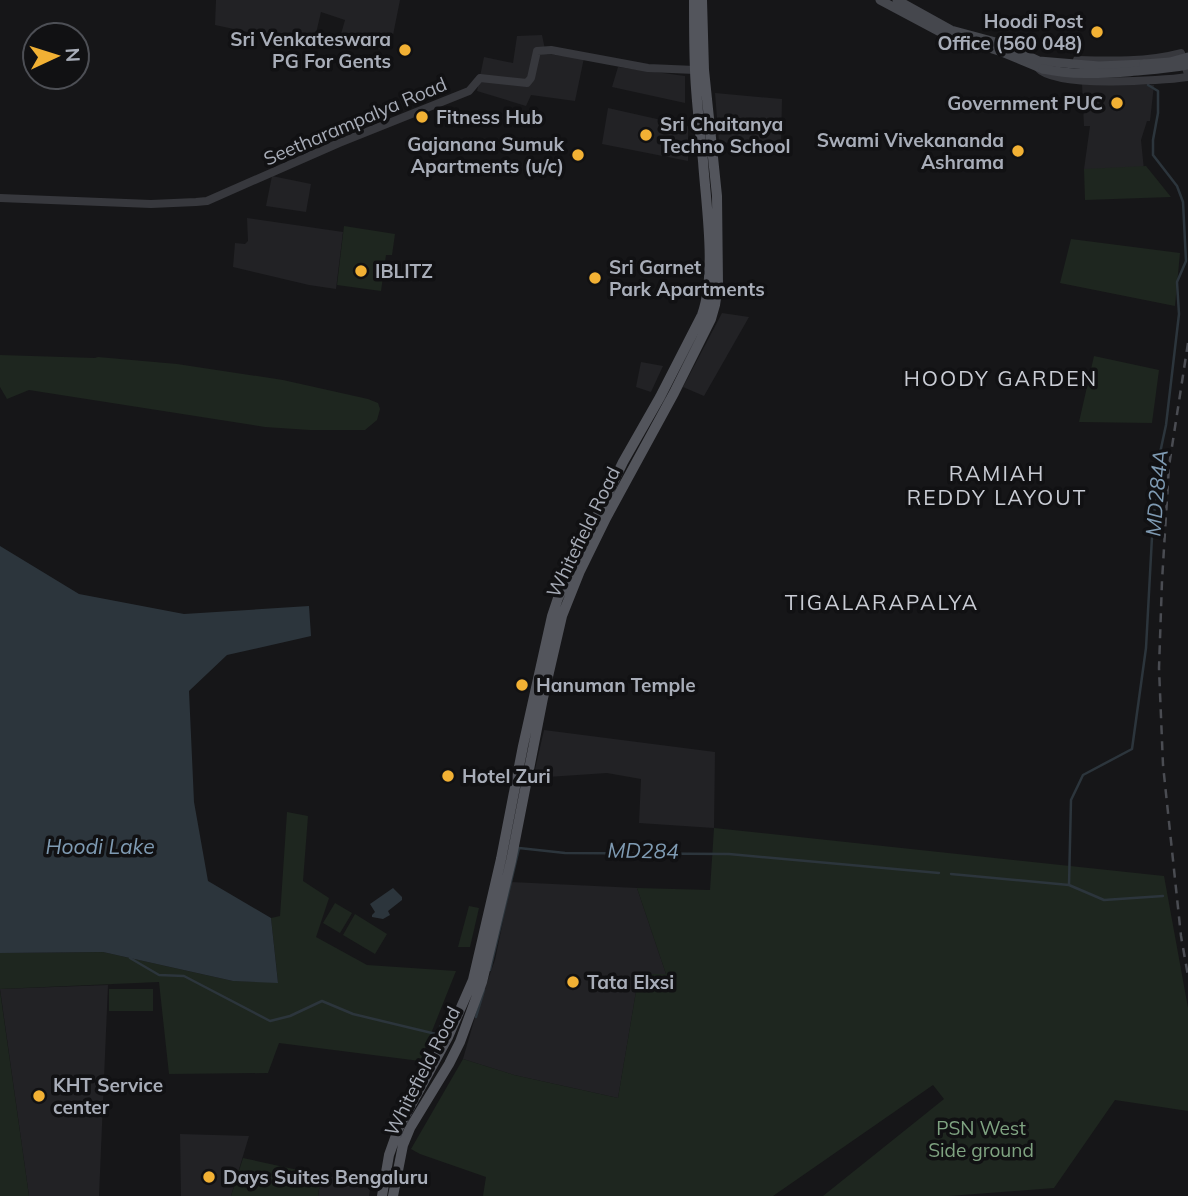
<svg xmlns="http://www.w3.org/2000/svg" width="1188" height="1196" viewBox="0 0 1188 1196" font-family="Mulish,sans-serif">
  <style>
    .built { fill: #222225 }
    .green { fill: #1e261f }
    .water { fill: #2c353c }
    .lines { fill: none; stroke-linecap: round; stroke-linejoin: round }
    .stream { stroke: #2c353c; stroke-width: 2.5 }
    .tertiary { stroke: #37383d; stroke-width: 8 }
    .secondary { stroke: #45474d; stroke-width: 9 }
    .primary { stroke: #53555c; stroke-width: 10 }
    .rail { stroke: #4a4c52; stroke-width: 2.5; stroke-dasharray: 9 7; stroke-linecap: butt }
    .secondary-bridge { stroke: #45474d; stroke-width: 9 }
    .poi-dot { fill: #f2b134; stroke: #111113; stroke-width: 2.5 }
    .labels { text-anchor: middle; stroke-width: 7; stroke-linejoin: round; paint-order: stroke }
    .poi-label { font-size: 19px; font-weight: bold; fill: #a8adb8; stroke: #111113; text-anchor: start }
    .street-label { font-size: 19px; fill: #a8adb8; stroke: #111113 }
    .park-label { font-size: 19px; fill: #7fa381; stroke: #111113 }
    .neighbourhood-label { font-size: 21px; letter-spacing: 2px; fill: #c9ccd4; stroke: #111113 }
    .water-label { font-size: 21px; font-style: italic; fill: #7f9bb3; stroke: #111113 }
  </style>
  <rect width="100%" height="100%" fill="#161618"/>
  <path class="built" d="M216,0h184l-7,35 -9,-2 -4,16 -39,-15 4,-14 -24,-8 -8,34 -98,-21z
    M542,35l4,19 38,4 -9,43 -44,-6 -5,11 -49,-15 7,-34 29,6 4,-27z
    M618,67l67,9v27l-73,-16z
    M1082,84l72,1 -4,36h-3l-6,19 3,30 -60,-1 6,-43h2h-8z
    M715,93l67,6 -1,49 -62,-6z
    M608,108l80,18v35l-86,-17z
    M272,176l39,8 -5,28 -40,-6z
    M247,218l96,14 -7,57 -27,-4 -76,-18 2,-24 10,1 3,-3z
    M722,313l27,4 -45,79 -21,-9z
    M641,362l22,4 -12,26 -15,-5z
    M544,730l171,22 -1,76 -75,-5 2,-44 -34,-6 -74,5z
    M511,882l126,6 29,86h-27l-21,124 -104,-23 -51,-16 14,-49 18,-50z
    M108,985l-9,211h-70l-29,-207z
    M180,1134l69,2 -18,60h-50z
    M321,1175l50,9 -2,12h-51z"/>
  <path class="green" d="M1146,166l25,31 -86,3 -1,-31z
    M344,226l51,8 -3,21h-6l-5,36 -44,-6z
    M1071,239l109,14 -5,53 -115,-23z
    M0,355l95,3 3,-1 79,7 106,16 85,19 10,4 2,6 -3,11 -12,10h-55l-45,-3 -236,-37 -22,9 -7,-12z
    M1094,356l65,14 -7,53 -73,-1z
    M287,812l21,4 -5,65 26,17 -13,39 51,28 89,6 -36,90 -141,-18 -11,30 -99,1 -10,-92 -159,7v-36l103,-1 130,29 45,1 -7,-64 9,-2z
    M714,828l450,48 24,132v103l-73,-11 -61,88 -105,8h-126l121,-97 -11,-14 -160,111h-290l3,-19 -66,-23 -9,-5 52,-90 51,16 104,23 21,-124h27l-29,-86 73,2z
    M335,903l17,10 -12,20 -17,-10z
    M469,906l10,2 -9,39h-12z
    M355,914l32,20 -12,20 -32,-19z
    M109,989h44v22h-44z
    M0,991l29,205h-29z
    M243,1158l78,17 -3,21h-87z"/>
  <path class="water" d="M0,546l79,48 105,20 125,-8 2,30 -84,19 -38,36 5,111 14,79 63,37 7,65 -45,-2 -130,-29 -103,1z
    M393,888l9,9v3l-14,11 2,4 -7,4 -11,-2v-2l3,-3 -5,-8z"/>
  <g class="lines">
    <path class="stream" d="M951,874l118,11 35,15 59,-4
      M1069,885l2,-85 12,-25 49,-26 14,-101 6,-111 8,-84 6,-28 13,-111 -2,-32 9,-21 -3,-59 -6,-16 -24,-31v-15l5,-27v-22l-10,-6
      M130,958l29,17 25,1 86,45 20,-5 32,-15 31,13 83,20 9,-15
      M490,970l29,-122 46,5 164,1 210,19
      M476,1017l8,-27"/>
    <path class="tertiary" d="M1077,60c34,1 70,2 104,-7l7,21
      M1038,68c16,20 123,13 150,9
      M0,198l151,6 45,-2 11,-1 132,-58 130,-52 11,-13 47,5 4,-5 6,-27 14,-1 97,18 47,2"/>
    <path class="secondary" d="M880,0l62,33 60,19 41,17
      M897,0l54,30 52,14 36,17 60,5 45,-2"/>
    <path class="primary" d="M382,1196l7,-41 10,-28 49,-90 25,-57 28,-121 22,-113 29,-130 6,-18 65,-136 37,-65 42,-82c15,-42 4,-109 1,-154 -3,-31 -7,-61 -8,-91 -1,-23 -1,-47 -1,-70
      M393,1196l10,-51 7,-17 39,-64 11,-22 22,-60 29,-121 32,-163 19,-82 18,-45 26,-53 68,-125 37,-74 4,-14 3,-21 -1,-88 -13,-126 -2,-70"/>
    <path class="rail" d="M1188,343l-19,123 -7,115 -3,87 4,97 18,171 7,40"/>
    <path class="secondary-bridge" d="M1144,64l26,-2 18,-5
      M1043,69c28,6 55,5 84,3 20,-2 41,-3 61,-7"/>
  </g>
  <g class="poi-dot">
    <circle cx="1097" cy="32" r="7"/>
    <circle cx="405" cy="50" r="7"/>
    <circle cx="1117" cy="103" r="7"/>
    <circle cx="422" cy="117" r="7"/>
    <circle cx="646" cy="135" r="7"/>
    <circle cx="1018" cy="151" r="7"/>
    <circle cx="578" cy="155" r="7"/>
    <circle cx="361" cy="271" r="7"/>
    <circle cx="595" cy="278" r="7"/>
    <circle cx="522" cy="685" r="7"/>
    <circle cx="448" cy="776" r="7"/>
    <circle cx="573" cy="982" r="7"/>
    <circle cx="39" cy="1096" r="7"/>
    <circle cx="209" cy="1177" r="7"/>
  </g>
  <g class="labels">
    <g class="poi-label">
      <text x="1083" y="28" text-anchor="end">Hoodi Post<tspan x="1083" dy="22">Office (560 048)</tspan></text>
      <text x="391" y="46" text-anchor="end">Sri Venkateswara<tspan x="391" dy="22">PG For Gents</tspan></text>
      <text x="1103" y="110" text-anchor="end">Government PUC</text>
      <text x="436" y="124">Fitness Hub</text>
      <text x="660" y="131">Sri Chaitanya<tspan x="660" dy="22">Techno School</tspan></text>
      <text x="1004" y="147" text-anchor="end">Swami Vivekananda<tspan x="1004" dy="22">Ashrama</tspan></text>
      <text x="564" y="151" text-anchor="end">Gajanana Sumuk<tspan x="564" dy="22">Apartments (u/c)</tspan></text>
      <text x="609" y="274">Sri Garnet<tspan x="609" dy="22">Park Apartments</tspan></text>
      <text x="375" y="278">IBLITZ</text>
      <text x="536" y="692">Hanuman Temple</text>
      <text x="462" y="783">Hotel Zuri</text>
      <text x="587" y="989">Tata Elxsi</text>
      <text x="53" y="1092">KHT Service<tspan x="53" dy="22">center</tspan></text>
      <text x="223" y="1184">Days Suites Bengaluru</text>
    </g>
    <g class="street-label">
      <text transform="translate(355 121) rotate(-23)" y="7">Seetharampalya Road</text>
      <text transform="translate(583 532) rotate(-64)" y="7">Whitefield Road</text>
      <text transform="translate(422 1071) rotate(-63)" y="7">Whitefield Road</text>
    </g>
    <g class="park-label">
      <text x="981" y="1135">PSN West<tspan x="981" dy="22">Side ground</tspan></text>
    </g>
    <g class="neighbourhood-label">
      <text x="1001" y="386">HOODY GARDEN</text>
      <text x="997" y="481">RAMIAH<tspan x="997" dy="24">REDDY LAYOUT</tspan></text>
      <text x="882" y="610">TIGALARAPALYA</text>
    </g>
    <g class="water-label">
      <text transform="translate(1157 493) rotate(-85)" y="7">MD284A</text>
      <text x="100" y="854">Hoodi Lake</text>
      <text transform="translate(643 851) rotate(1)" y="7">MD284</text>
    </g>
  </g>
  <g transform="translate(56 56) rotate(86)"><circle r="33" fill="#111113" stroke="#4d4f55" stroke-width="2"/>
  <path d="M0-5L12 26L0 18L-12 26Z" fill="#f2b134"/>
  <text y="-10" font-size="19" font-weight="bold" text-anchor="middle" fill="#a8adb8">N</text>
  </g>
</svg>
